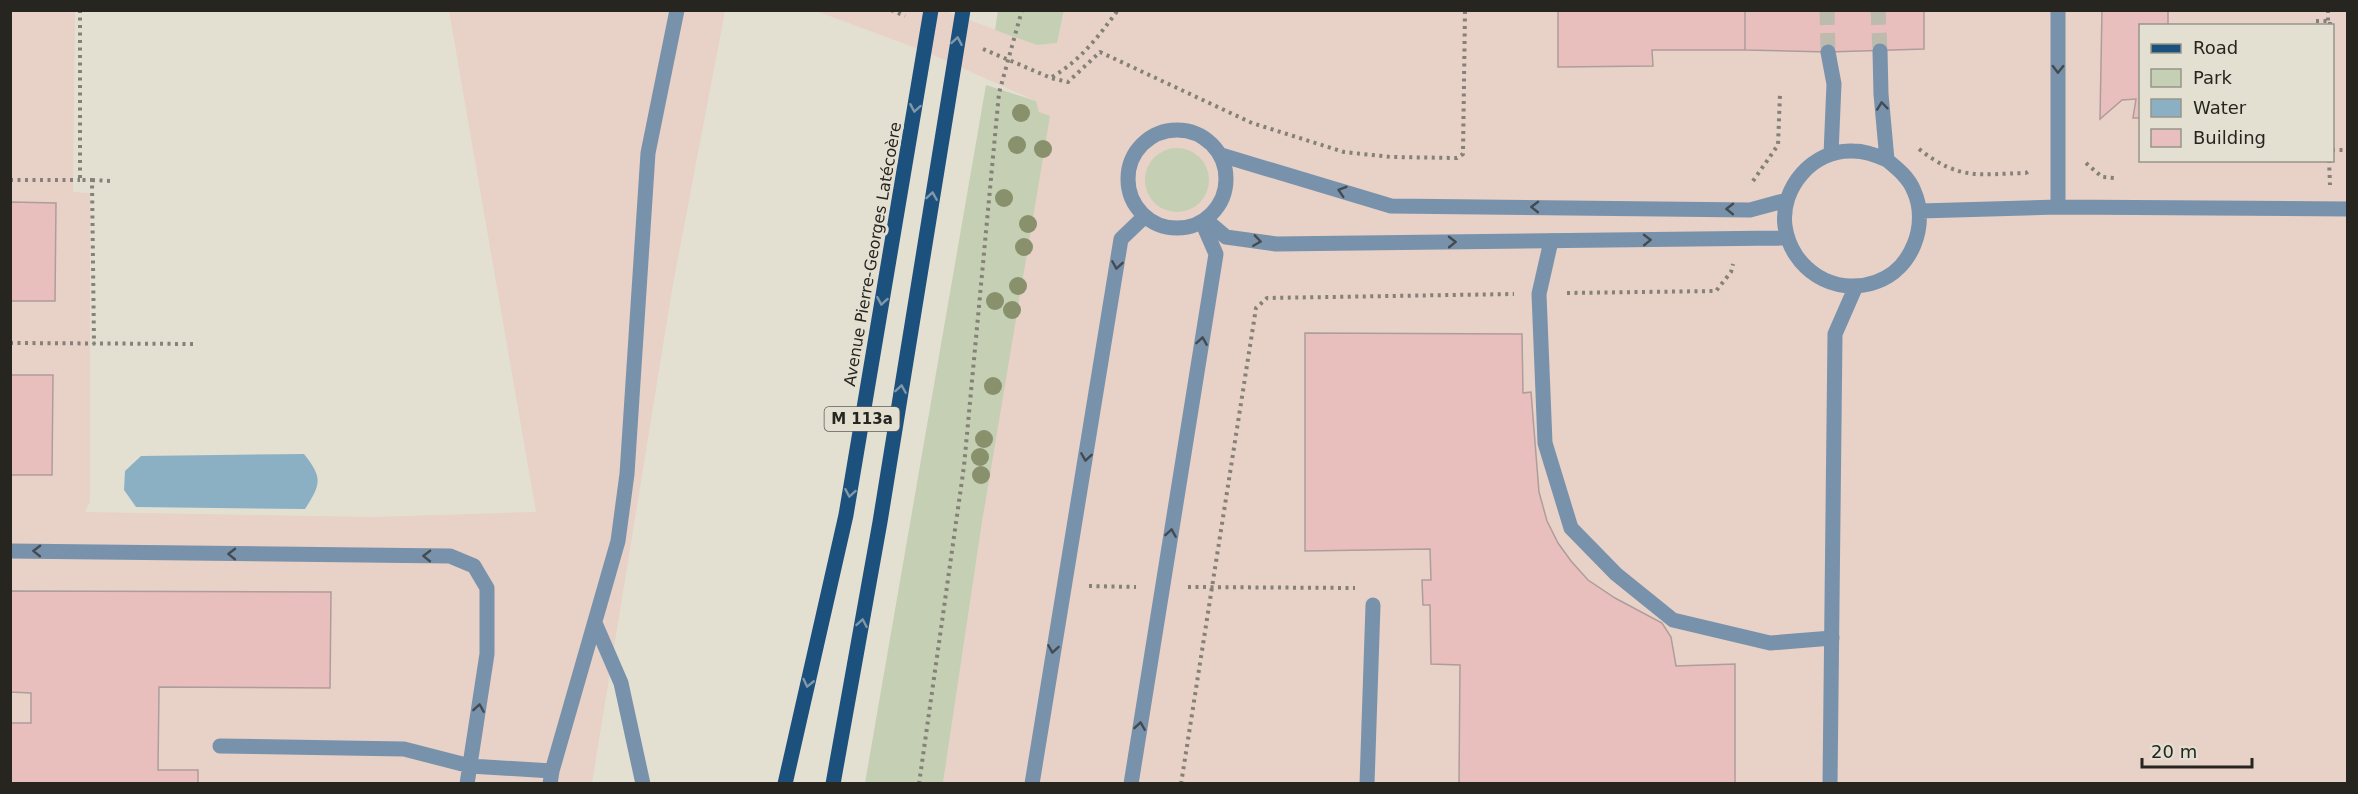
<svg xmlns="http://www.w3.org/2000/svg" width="2358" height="794" viewBox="0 0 2358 794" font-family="'DejaVu Sans',sans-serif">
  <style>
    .industrial { fill: #e8d1c6; fill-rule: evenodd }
    .green { fill: #c5cfb3 }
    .water { fill: #8bb0c4 }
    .building { fill: #e9bfbd; stroke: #ad9d9c; stroke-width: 1.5 }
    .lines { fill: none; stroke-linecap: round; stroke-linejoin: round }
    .minor-tunnel { stroke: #bdbbae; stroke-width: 15; stroke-dasharray: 15 8; stroke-linecap: butt }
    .path { stroke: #838178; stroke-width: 4; stroke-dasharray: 3 4.5; stroke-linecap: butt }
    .service { stroke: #7892ac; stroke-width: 15 }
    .minor { stroke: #7892ac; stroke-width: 15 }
    .primary { stroke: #1c507d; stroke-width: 15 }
    .tree { fill: #88906c }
    .oneway { stroke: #8098a8 }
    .oneway2 { stroke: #434b51 }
    .labels { text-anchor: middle; stroke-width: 6; stroke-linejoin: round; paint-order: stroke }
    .shield { fill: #e3e0d2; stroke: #5f5d55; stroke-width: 1.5 }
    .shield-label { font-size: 15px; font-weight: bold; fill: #262520 }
    .street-label { font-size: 16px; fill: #262520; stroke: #e3e0d2 }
  </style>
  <rect width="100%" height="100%" fill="#e3e0d2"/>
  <path class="industrial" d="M1065,10l1282,1v772h-1404l39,-261 57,-410 -3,-11 -112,-50 -108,-40h129l92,34 20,-2zM2140,26h192v134h-192z
    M10,11h65l-2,181 17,1v309l-5,10 290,5 161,-5 -87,-501h276l-52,273 -81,499h-581z"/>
  <path class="green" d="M998,11h66l-7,32 -20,2 -42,-15z
    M986,85l50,16 3,11 11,4 -68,406 -39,261h-78z
    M1145 180a32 32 0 1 1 64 0a32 32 0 1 1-64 0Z"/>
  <path class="water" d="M304,454c19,24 17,30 1,55l-169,-2 -12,-17 1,-19 16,-15z"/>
  <path class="building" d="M1558,10h187v40h-93l1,16 -95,1z
    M1745,10h179v39l-96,3 -83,-2z
    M2102,10h66v16h-28v92h-7l3,-19 -14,1 -22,19z
    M10,202l46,1 -1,98h-45z
    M1305,333l217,1 1,59 8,-1 8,100 8,29 11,22 13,18 17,19 27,18 47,25 9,14 5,29 59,-2v120h-276l1,-119 -29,-1 -1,-59h-7l-1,-25h9l-1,-31 -125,2z
    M10,375h43l-1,100h-42z
    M10,591l321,1 -1,96 -171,-1 -1,83h40v14h-188v-61h21v-30l-21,-1z"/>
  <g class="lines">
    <path class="minor-tunnel" d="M1827,10l1,42
      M1878,10l2,41"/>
    <path class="path" d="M80,10v170h12l2,164
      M891,10l14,6
      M2328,10v11
      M2316,21h14v5
      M983,49l68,29 17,4 32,-30 152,71 92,29 47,5 66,1 6,-4 2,-144
      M1052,77c29,-17 46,-40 66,-67
      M1919,149c41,32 59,25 107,24l4,-3
      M2332,150h16
      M2329,160l1,25
      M2086,163l16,14 13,1
      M10,180h70
      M92,180l20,1
      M1753,181l25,-36 2,-51
      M1567,293l149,-2 15,-19 2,-8
      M10,343l186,1
      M1089,586l47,1
      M1188,587l167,1
      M919,784l45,-318 35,-373 23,-83
      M1181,784l75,-476 11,-10 247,-4"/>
    <path class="service" d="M1551,241l-12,53 6,149 26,85 45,46 57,46 97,23 62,-5
      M10,551l440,5 24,10 13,22v66l-20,130
      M595,623l26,60 22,101
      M220,746l184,3 66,17 82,5
      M550,784l2,-13 66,-230 9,-67 21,-321 29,-143
      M1367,784l6,-179"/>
    <path class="minor" d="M1880,51l1,43 6,66c11,9 22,18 27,31 15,33 -2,79 -38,91 -42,15 -85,-13 -91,-56 -5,-38 28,-77 68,-75 12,0 23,4 34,9
      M1828,52l6,32 -3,70
      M1128 179a49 49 0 1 1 98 0a49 49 0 1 1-98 0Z
      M1221,155l170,51 359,4 37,-10
      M2058,207v-197
      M1920,211l138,-4 290,2
      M1206,220l20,17 50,7 511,-6
      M1032,784l89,-545 24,-23
      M1131,784l85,-530 -14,-32
      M1830,784l5,-450 21,-48"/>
    <path class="primary" d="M785,784l61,-269 85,-505
      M833,784l47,-262 83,-512"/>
  </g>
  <g class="tree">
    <circle cx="1021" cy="113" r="9"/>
    <circle cx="1017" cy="145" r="9"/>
    <circle cx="1043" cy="149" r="9"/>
    <circle cx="1004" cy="198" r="9"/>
    <circle cx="1028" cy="224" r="9"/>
    <circle cx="1024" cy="247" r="9"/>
    <circle cx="1018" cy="286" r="9"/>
    <circle cx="995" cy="301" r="9"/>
    <circle cx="1012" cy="310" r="9"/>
    <circle cx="993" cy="386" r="9"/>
    <circle cx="984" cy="439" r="9"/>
    <circle cx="980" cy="457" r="9"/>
    <circle cx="981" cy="475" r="9"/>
  </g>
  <defs><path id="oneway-chevron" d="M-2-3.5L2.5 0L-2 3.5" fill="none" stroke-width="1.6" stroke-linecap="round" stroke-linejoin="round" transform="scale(1.5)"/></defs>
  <g class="oneway">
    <use href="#oneway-chevron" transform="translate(957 41) rotate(-80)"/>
    <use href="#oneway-chevron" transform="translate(915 108) rotate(100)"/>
    <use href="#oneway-chevron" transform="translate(932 196) rotate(-81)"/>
    <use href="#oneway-chevron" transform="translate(882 301) rotate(100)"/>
    <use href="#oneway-chevron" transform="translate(901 389) rotate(-81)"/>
    <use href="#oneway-chevron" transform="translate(850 493) rotate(100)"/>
    <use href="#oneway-chevron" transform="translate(862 623) rotate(-80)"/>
    <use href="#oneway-chevron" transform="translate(808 683) rotate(103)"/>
  </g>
  <g class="oneway2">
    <use href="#oneway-chevron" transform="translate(2058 69) rotate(91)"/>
    <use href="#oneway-chevron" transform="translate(1882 106) rotate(-96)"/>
    <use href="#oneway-chevron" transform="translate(1342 191) rotate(-163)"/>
    <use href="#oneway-chevron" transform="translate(1535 207) rotate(-179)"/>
    <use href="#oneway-chevron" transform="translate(1730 209) rotate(-179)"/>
    <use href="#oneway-chevron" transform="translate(1647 240) rotate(-1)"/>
    <use href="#oneway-chevron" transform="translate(1257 241) rotate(8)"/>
    <use href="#oneway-chevron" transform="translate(1452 242) rotate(-1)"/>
    <use href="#oneway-chevron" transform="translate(1117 265) rotate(99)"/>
    <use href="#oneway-chevron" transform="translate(1202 341) rotate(-81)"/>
    <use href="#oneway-chevron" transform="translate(1086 457) rotate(99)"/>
    <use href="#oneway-chevron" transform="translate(1171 533) rotate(-81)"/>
    <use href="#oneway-chevron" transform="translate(37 551) rotate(-179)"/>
    <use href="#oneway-chevron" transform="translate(232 554) rotate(-179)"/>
    <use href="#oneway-chevron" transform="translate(427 556) rotate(-179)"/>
    <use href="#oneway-chevron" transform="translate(1053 649) rotate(99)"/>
    <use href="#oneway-chevron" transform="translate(479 708) rotate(-81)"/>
    <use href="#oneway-chevron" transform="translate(1140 726) rotate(-81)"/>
  </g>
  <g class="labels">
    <rect class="shield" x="824.5" y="407" width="75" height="24" rx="4.5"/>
    <g class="shield-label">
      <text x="862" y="424">M 113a</text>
    </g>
    <g class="street-label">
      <text transform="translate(872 254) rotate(-80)" y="6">Avenue Pierre-Georges Latécoère</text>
    </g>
  </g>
  <rect width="2358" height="794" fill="none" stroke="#262520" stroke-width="24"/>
  <rect x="2139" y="24" width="195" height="138" fill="#e3e0d2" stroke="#97958b" stroke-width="1.5"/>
  <rect x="2151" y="44" width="30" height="9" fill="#1c507d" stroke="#97958b" stroke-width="1.5"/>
  <text x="2193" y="54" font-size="18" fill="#262520">Road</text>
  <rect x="2151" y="69" width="30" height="18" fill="#c5cfb3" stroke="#97958b" stroke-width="1.5"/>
  <text x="2193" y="84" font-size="18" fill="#262520">Park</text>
  <rect x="2151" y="99" width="30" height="18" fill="#8bb0c4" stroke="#97958b" stroke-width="1.5"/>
  <text x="2193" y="114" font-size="18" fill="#262520">Water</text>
  <rect x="2151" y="129" width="30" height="18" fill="#e9bfbd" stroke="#97958b" stroke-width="1.5"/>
  <text x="2193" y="144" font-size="18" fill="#262520">Building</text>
  <path d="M2142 758v9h110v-9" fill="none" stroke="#262520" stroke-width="3"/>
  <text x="2151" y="758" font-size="18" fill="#262520" stroke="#e3e0d2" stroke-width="4.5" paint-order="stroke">20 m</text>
</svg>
